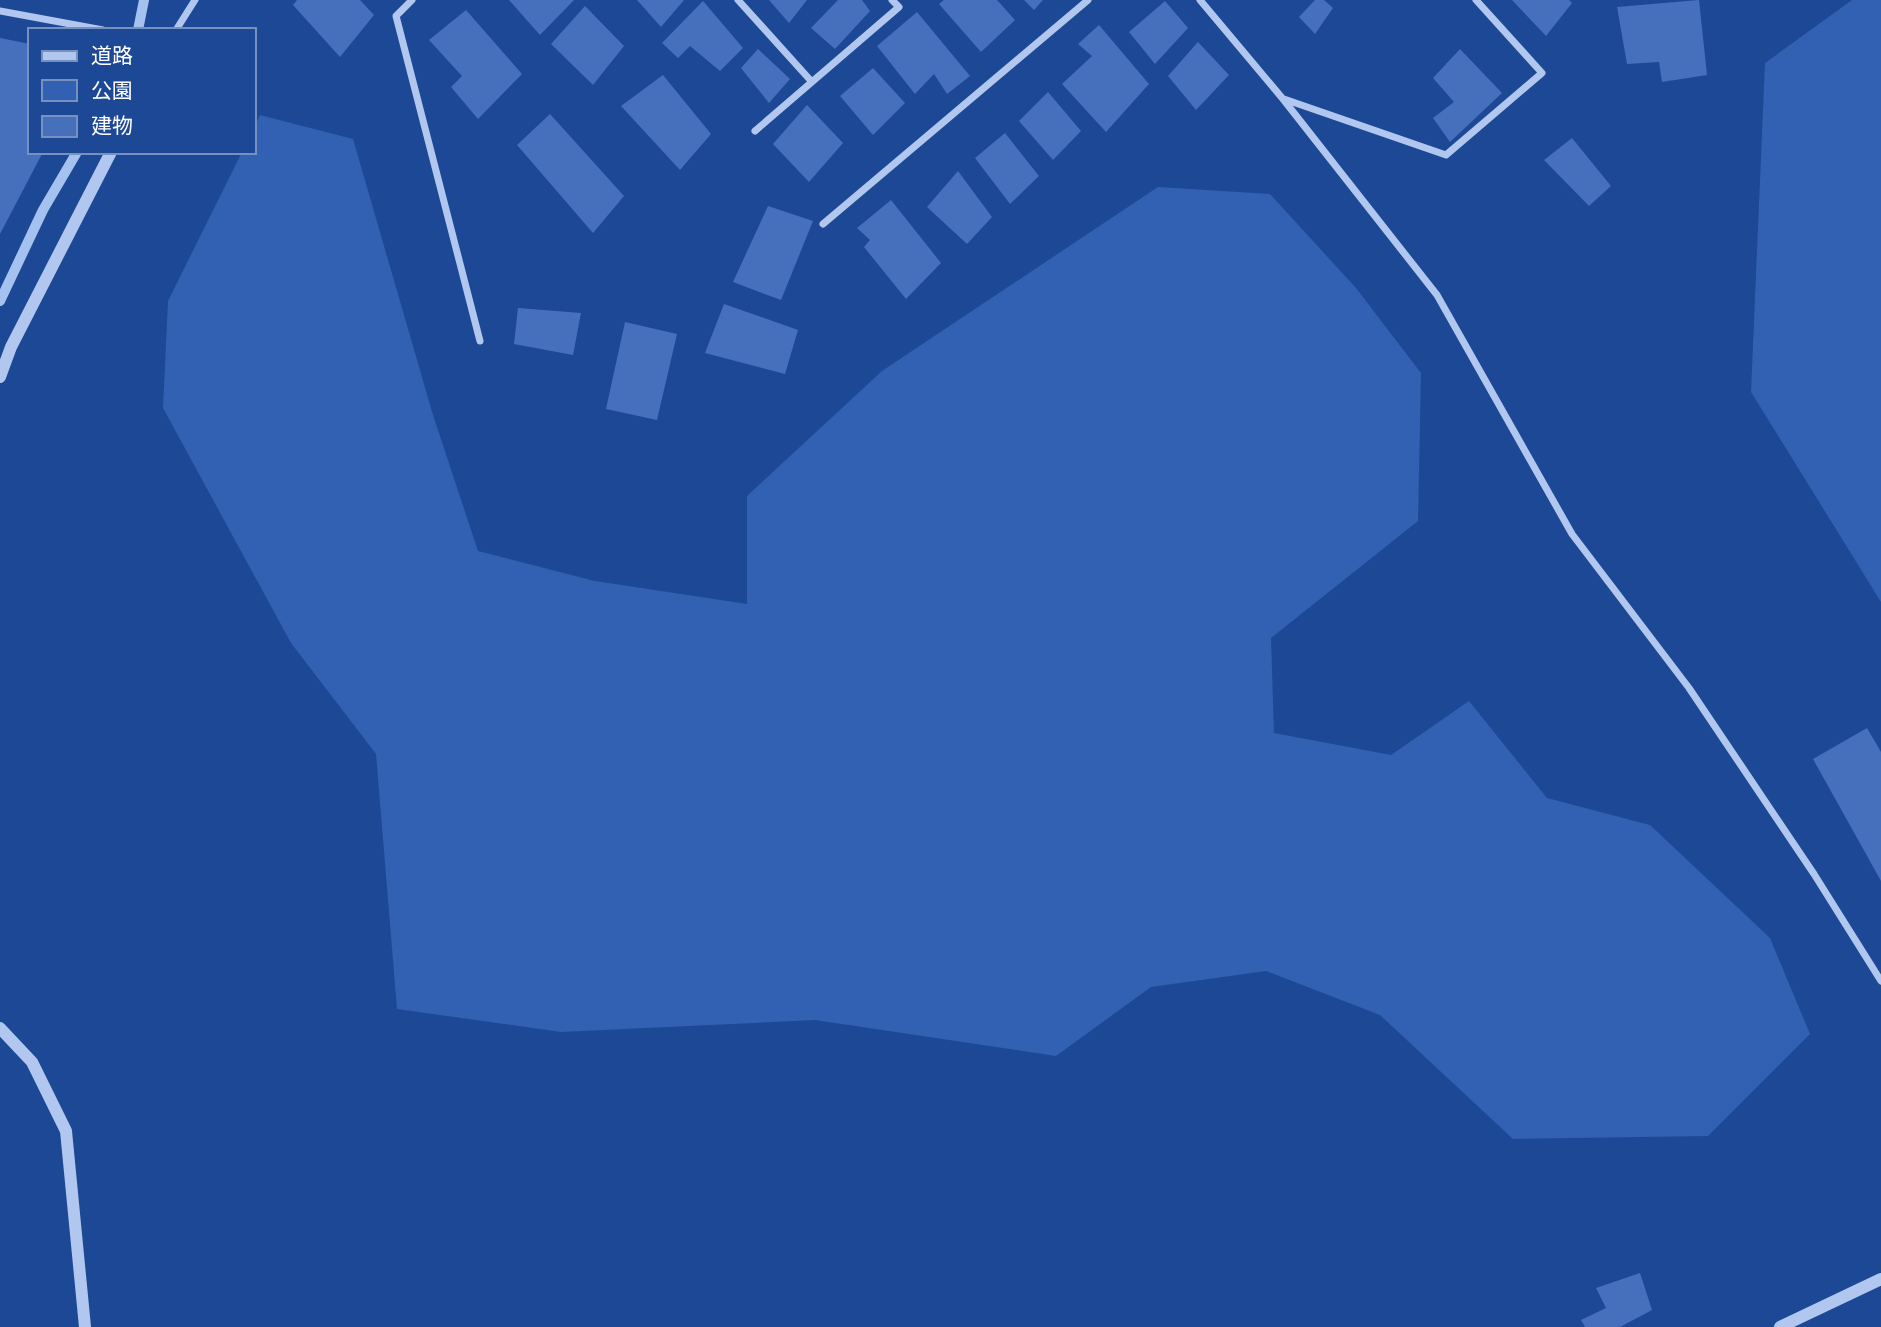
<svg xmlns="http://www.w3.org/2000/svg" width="1881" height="1327" viewBox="0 0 1881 1327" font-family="Rubik,'Noto Sans JP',sans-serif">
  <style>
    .green { fill: #3260b3 }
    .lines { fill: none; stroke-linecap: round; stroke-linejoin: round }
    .stream { stroke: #a4c1f0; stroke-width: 10 }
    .building { fill: #4670bc }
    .minor { stroke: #b1c7ef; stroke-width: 7 }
    .tertiary { stroke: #b1c7ef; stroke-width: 12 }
  </style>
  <rect width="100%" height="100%" fill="#1d4895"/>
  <path class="green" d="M1852,0h29v602l-130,-210 14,-329z
    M260,115l93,24 80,276 45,136 117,30 152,23v-108l135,-125 276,-184 112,7 86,94 65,85 -3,148 -147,117 3,95 117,22 78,-54 78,97 103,27 120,113 40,96 -102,102 -195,3 -133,-124 -114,-44 -115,16 -95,69 -241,-36 -254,12 -164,-23 -21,-255 -85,-111 -128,-235 5,-107 74,-149h12v-24z"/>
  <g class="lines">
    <path class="stream" d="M138,30l6,-30
      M0,301l43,-91 34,-58"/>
  </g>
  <path class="building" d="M297,0h63l14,15 -34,42 -47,-52z
    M509,0h65l-34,35z
    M637,0h47l-23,27z
    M769,0h38l-18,23z
    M838,0h24l8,11 -35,38 -24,-21z
    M944,0h53l18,20 -34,32 -42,-48z
    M1024,0h19l-9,10z
    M1315,0h9l9,8 -18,26 -16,-17z
    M1512,0h57l3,3 -26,33z
    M1699,0l8,75 -45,7 -3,-20 -32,2 -10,-57z
    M703,1l40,47 -23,23 -30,-25 -12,12 -16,-15z
    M1165,1l23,27 -33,36 -26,-32z
    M585,6l39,40 -31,39 -42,-41z
    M466,10l56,64 -44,45 -27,-32 11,-11 -33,-36z
    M917,12l53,64 -23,18 -13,-20 -19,20 -38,-48z
    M1099,25l50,59 -43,48 -44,-48 30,-28 -14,-12z
    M0,38l30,6v108h13l-43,82z
    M1198,42l31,33 -33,35 -28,-34z
    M758,49l32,30 -21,24 -28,-35z
    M1460,49l42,44 -52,49 -17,-24 21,-16 -21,-24z
    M873,68l32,35 -32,32 -33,-39z
    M663,75l48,59 -31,36 -59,-64z
    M1048,92l33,39 -28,29 -34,-39z
    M807,105l36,38 -34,39 -36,-38z
    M550,114l74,82 -31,37 -76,-88z
    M1005,133l34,43 -29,28 -35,-46z
    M1572,138l39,48 -22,20 -45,-46z
    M958,171l34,46 -25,27 -40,-37z
    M891,200l50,63 -35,36 -42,-52 6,-7 -13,-12z
    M768,206l45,15 -32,79 -48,-18z
    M724,304l74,26 -13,44 -80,-21z
    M518,308l63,5 -8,42 -59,-11z
    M625,322l52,12 -20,86 -51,-11z
    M1867,728l14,24v129l-68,-122z
    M1640,1273l12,37 -32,17h-35l-4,-7 25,-12 -10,-20z"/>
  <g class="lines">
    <path class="minor" d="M412,0l-16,16 84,325
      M738,0l74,82
      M1200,0l83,99 154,196 135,239 117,154 125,186 67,107
      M0,11l103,19
      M176,30l19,-30
      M1284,99l162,56 96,-82 -66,-73
      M755,131l144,-124 -7,-7
      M823,224l265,-224"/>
    <path class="tertiary" d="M0,377l11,-30 100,-195
      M0,1028l32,34 34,69 19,196
      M1780,1327l101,-48"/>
  </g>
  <rect x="28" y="28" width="228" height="126" fill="#1d4895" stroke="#7791bf" stroke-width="2"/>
  <rect x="42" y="51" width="35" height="10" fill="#b1c7ef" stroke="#7791bf" stroke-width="2"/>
  <text x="91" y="63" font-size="21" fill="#ffffff">道路</text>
  <rect x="42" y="80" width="35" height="21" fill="#3260b3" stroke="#7791bf" stroke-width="2"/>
  <text x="91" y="98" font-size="21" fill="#ffffff">公園</text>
  <rect x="42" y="116" width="35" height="21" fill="#4670bc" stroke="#7791bf" stroke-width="2"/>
  <text x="91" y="133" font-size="21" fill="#ffffff">建物</text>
</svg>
